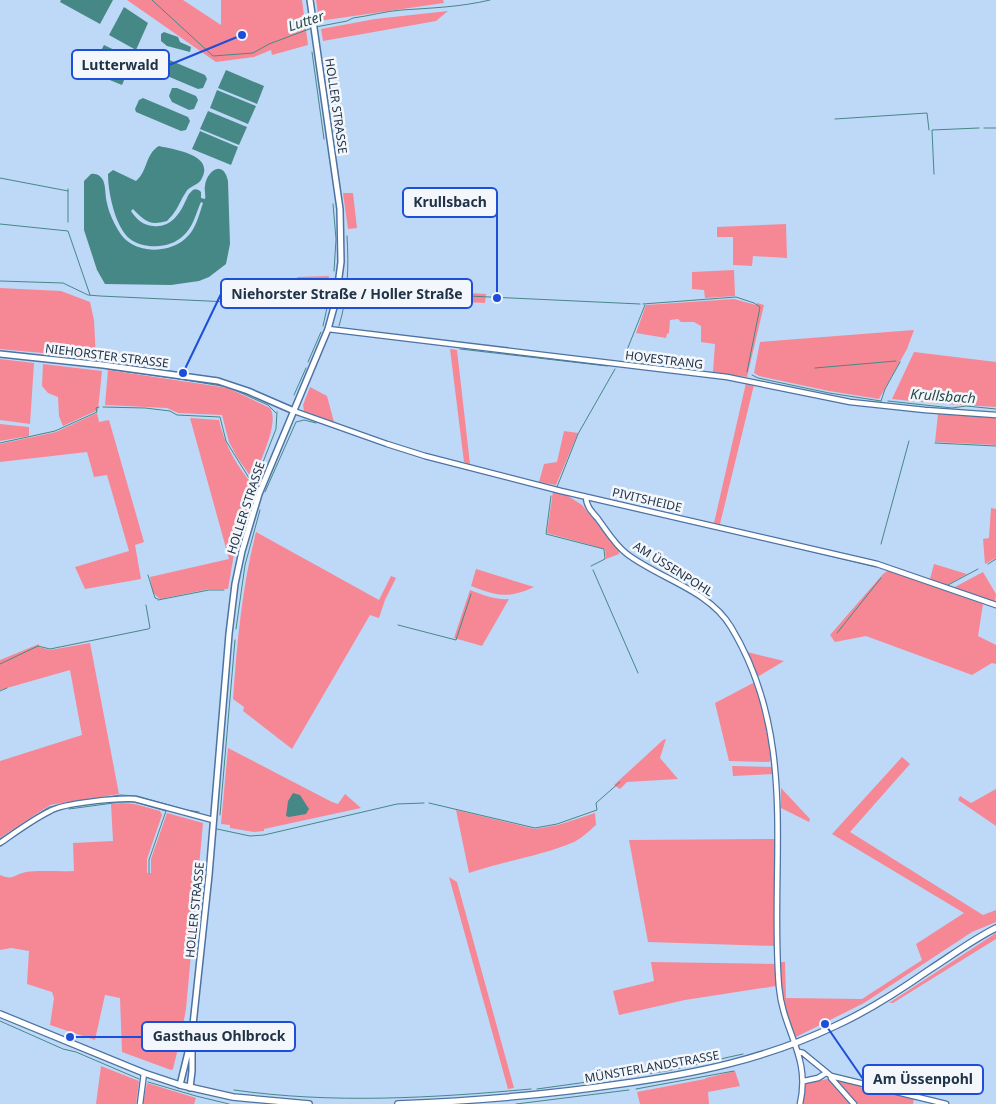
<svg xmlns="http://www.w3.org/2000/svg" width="996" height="1104" viewBox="0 0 996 1104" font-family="'Noto Sans',sans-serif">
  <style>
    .green { fill: #f68895 }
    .water { fill: #468886 }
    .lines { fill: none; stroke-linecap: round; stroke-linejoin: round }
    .stream { stroke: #468886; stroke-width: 1 }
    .minor-casing { stroke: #4c73a2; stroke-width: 7 }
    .tertiary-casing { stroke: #4c73a2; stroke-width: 8 }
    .secondary-casing { stroke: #4c73a2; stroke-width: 8 }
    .minor { stroke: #fff; stroke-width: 4.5 }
    .tertiary { stroke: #fff; stroke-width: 5 }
    .secondary { stroke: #fff; stroke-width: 5.5 }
    .labels { text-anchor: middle; stroke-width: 5; stroke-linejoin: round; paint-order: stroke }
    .street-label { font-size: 12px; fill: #213347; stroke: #f3f7fc }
    .water-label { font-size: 14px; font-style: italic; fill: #294a49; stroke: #f3f7fc }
    .leader { fill: none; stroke: #1d4ed8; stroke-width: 2 }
    .callout-dot { fill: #1d4ed8; stroke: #f3f7fc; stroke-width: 2 }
    .callout { fill: #f3f7fc; stroke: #1d4ed8; stroke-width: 2 }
    .callout-label { font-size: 14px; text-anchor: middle; font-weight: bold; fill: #213347 }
  </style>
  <rect width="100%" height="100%" fill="#bed8f8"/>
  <path class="green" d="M127,0h56l38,25v-25h81l6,45 -36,10 -1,-5 -17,7 -38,5z
    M316,0h127l1,3 -125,18z
    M448,11l-12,10 -113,20 -2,-12 54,-10z
    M353,193l4,35 -9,1 -5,-36z
    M786,224l1,34 -34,-2 -1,10 -19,-1v-28h-16v-10z
    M734,270l1,26 -30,2 -1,-8 -12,-1v-17z
    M329,276l-3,19 -26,7 -3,-25z
    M349,286l137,8 -1,9 -137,-7z
    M0,288l61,3 29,11 4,18 2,38 -96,-9z
    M734,299l22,6 1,-2 7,2 -17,72 -34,-5 2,-28 -14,-2v-16l-7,-4h-13l-3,-3 -8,1 -1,13 -2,1 -1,4 -30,-5 10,-28z
    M914,330l-7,19 -28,50 -50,-8 -70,-15 -5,-3 6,-31z
    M450,349l7,1 13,114 -6,-2z
    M914,352l82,10v45c-35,-2 -69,-4 -104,-8z
    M0,359l34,4 -4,61 -30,-4z
    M43,364l59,7 -4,39 -35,16 -4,-10 -1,-19 -10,-4 -6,-7z
    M108,370l120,18 42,20c10,15 -11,55 -17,72l-16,-23 -8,-15 -7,-27 -44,-2 -11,-5 -62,-3z
    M746,383l8,2 -34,139 -6,-1z
    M310,387l17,9 7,26 -30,-11 -1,-6z
    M97,413l2,9 10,-2 35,122 -9,3 6,34 -56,10 -10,-22 54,-16 -22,-76 -13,2 -7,-25 -87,10v-18l56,-12z
    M938,414l58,4v27l-61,-3z
    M190,418l29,2c5,24 19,49 36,67l-20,61 -7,41h-19l-49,10 -7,-6 -3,-16 79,-18z
    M0,424l29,3v9l-29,5z
    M564,431l14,2 -22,52 -17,-3 5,-18 13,-2z
    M553,491l15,5 14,9 37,45v4l-13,5 -1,-10 -58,-16z
    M991,508l5,1v49l-11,6 -2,-25 6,-1z
    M256,532l123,68 12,-24 5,2 -11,22 -6,18 -9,-3 -78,134 -49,-38 1,-4 -11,-8c4,-57 9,-112 23,-167z
    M934,564l33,10 -20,11 -17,-6z
    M476,569l58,18c-27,12 -36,9 -63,-1z
    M889,570l94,34 -5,32 18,9v19l-4,-1 -20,12 -106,-39 -31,6 -5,-7 53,-61z
    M983,572l13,22 -1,9 -42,-15z
    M470,590c13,5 25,10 39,9l-27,47 -28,-8z
    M90,643l29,151 -69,11 -50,33v-77l82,-26 -12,-65 -70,20v-30l39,-16v3l11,3z
    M747,652l37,9 -25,15 -4,-2z
    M755,682l9,31 7,47 -2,2 -40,-1 -14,-58z
    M666,739l-6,19 18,21 -51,3 -7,7 -6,-4 49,-45z
    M228,748l104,54 6,2 7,-10 16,14 -97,21v2l-10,1 -24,-4v-3l-9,-1z
    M902,757l8,7 -60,68 133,83 13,-5v12l-24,10 -108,71 -68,34c-12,-27 -15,-46 -16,-75h5l1,36 76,1 60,-39 -6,-16 48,-31 -132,-79z
    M732,766l41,1 1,7 -41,2z
    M781,788l29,31 -1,3 -28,-14z
    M996,789v37l-38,-26 2,-4 11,7z
    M122,803l13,1 25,7 2,4 -15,44v14h4v-14l16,-46 36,10 -17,186 -5,27 -8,33 -2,1 -49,-18 -2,-54 -15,-3 -10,45 -45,-15 4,-27 -2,-6 -25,-8 2,-33 -18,-3 -11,2v-75c13,6 15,-1 26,-3 15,-2 32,0 48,-1l-1,-28 40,-2 -2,-37z
    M456,810l79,19 23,-4 37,-12 1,12c-7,6 -14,13 -22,17 -33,14 -70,19 -105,31z
    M775,839v107l-127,-4 -19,-102z
    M449,877l8,5 57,206 -6,1z
    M996,933v6l-103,64h-4z
    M651,962l125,2v22l-91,14 -66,15 -6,-24 41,-10z
    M101,1066l38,15 -3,23h-40z
    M735,1071l5,15 -32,6 1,12h-69l-3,-12 68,-13 1,-1z
    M828,1079l22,25h-48l4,-22z
    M838,1080l76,18 -1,6h-56l-20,-23z
    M147,1083l49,15 -2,6h-51z"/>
  <path class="water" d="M61,0h52l-13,24 -40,-22z
    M124,7l24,16 -12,27 -27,-15z
    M164,32l14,5 2,5 11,5 -1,5 -23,-6 -6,-5v-7z
    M104,45l29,14 -11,26 -32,-13z
    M160,56l45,19 2,4 -4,9 -5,1 -45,-19 -1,-3 3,-9z
    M226,70l38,16 -7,18 -39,-16z
    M172,88h5l19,8 2,4 -4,9 -5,1 -17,-8 -3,-6z
    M217,90l39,16 -8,18 -38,-16z
    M143,98l45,19 2,4 -4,9 -5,1 -45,-19 -1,-3 4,-9z
    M208,111l39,16 -8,18 -39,-16z
    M200,131l38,16 -7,18 -39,-16z
    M159,146c17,4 57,9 42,34 -4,6 -12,6 -15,12 -8,12 -7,17 -19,29 -18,5 -22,0 -34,-12l-2,2c6,9 12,14 22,15 16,2 26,-10 32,-24 2,-3 3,-8 6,-10 3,-4 7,-3 10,0v6l4,1c1,-4 -1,-9 0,-13 1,-14 18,-28 23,-5l2,63 -4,20 -17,13 -10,4 -28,4 -66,-1 -8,-14 -13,-40v-49l7,-7c5,-1 9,1 12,6 3,7 2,16 4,23 2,11 11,30 19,37 15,13 40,12 55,2 14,-9 17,-24 22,-39l-2,-1c-5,11 -7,22 -15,31 -7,8 -16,12 -27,13 -10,1 -21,-1 -29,-7 -15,-12 -22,-47 -22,-65l5,-4 23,11c12,-10 9,-27 23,-35z
    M293,793l7,2 9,14 -3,5 -17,3 -3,-1 2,-15z"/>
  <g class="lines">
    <path class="stream" d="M152,0l61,56 40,-3 16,-9 43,-16
      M316,27l31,-6 6,-3c16,-2 33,-7 49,-8 29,-2 59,-3 88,-10
      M312,52l12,87
      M835,119l92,-6 2,17
      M984,128h12
      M934,174l-2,-44 47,-2
      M0,178l68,13
      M333,204l3,35 -2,32
      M68,222v-33
      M0,224l68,7 22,64
      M0,281l63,2 25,12 12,1 129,6 60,6 8,-2 4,-3 24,-7
      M342,293l19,-2 279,13
      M643,304l93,-7 18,6 6,4 -13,65
      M323,326l10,-46
      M339,326c9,-30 10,-59 8,-90
      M460,349l147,17
      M625,355l20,-50
      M308,362l13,-30
      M815,368l81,-7
      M107,369l73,10
      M752,375l6,3 71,15 52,8
      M185,380l43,7 40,18 8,8
      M294,395l12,-27
      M881,401l4,-12 15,-27
      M888,401l64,7 14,-2 30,3
      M103,407l42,1 25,3 7,4 43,2 6,24 23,37
      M0,443l55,-12 42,-19 -1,-4 3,-1
      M935,443l61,3
      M256,480l20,-51 1,-17
      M557,487l21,-53 37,-65
      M265,492l31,-70 8,-2 12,3
      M551,496l-5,38 58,15 1,10 -14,7
      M730,532l146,35
      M881,544l28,-103
      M988,564l8,-5
      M593,570l45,103
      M148,575l7,23 3,1
      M948,585l30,-16
      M158,600l51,-10h15
      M398,625l58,15 15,-46
      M236,629l9,-64 15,-55
      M837,633l44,-55
      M0,664l38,-18 12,3 98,-20 2,-1 -4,-23
      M0,691l7,-3
      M429,803l106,25 22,-4 37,-13 3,-1 -1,-7 24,-21
      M69,809l52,-7h13l32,9 -17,49v13
      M220,815l15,-175
      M217,829l33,7 14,-1 133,-31 27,-1
      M0,839l49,-32 71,-12 17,1 50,14 12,2
      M0,1021l63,28 13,3 63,27
      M148,1082l48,14 33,8
      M537,1089l129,-18 77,-17
      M636,1089l98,-18
      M234,1090c99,14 198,8 297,-1
      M516,1104l113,-14"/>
    <defs>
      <path id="minor" d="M328,329l399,48 123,25 75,8 71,5
        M294,411l93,33 38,12 136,35 316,73 119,41
        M586,497c0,9 6,15 12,22 9,12 17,26 29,35 33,25 82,36 104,73 69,114 38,236 48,360 4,45 32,69 21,117
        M0,843c16,-11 32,-23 50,-32 14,-8 67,-13 85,-12l78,21
        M799,1052l4,1 28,23 115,28
        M831,1076v2l23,26
        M804,1081l14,-3 8,-5
        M140,1104l4,-31"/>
      <path id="tertiary" d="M0,354l103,11 115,16 30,10 46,20
        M180,1085l10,-41
        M190,1088l2,-17v-37l17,-159 20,-241 6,-50 7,-33 17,-57 69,-165 8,-29 5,-38 -1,-53 -30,-209"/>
      <path id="secondary" d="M0,1014l144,59 36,12 53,12 76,7
        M398,1104c75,-3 148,-9 222,-20 74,-10 146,-25 215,-58 33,-15 64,-35 94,-56 22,-14 43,-30 67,-42"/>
    </defs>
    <use href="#minor" class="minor-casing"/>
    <use href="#tertiary" class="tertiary-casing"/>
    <use href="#secondary" class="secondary-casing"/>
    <use href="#minor" class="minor"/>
    <use href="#tertiary" class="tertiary"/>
    <use href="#secondary" class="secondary"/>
  </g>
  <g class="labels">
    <g class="street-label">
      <text transform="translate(336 106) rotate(82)" y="4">HOLLER STRASSE</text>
      <text transform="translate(107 356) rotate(7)" y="4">NIEHORSTER STRASSE</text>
      <text transform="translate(664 360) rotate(7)" y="4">HOVESTRANG</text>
      <text transform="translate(647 500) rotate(13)" y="4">PIVITSHEIDE</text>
      <text transform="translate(246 508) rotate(-72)" y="4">HOLLER STRASSE</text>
      <text transform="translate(673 569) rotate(32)" y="4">AM ÜSSENPOHL</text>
      <text transform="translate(195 910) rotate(-84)" y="4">HOLLER STRASSE</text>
      <text transform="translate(652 1067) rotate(-10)" y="4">MÜNSTERLANDSTRASSE</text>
    </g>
    <g class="water-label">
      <text transform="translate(306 21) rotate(-18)" y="5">Lutter</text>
      <text transform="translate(943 396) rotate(4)" y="5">Krullsbach</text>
    </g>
  </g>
  <path class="leader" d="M242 35L169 65M497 298L497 202M183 373L221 294M70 1037L142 1037M825 1024L863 1079"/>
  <g class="callout-dot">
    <circle cx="242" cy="35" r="5"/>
    <circle cx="497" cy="298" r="5"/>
    <circle cx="183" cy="373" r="5"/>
    <circle cx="70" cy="1037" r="5"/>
    <circle cx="825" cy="1024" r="5"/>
  </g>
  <g class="callout">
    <rect x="72" y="50" width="97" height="29" rx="5"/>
    <rect x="403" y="188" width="94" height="29" rx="5"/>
    <rect x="221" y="279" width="251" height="29" rx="5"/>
    <rect x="142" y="1022" width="153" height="29" rx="5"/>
    <rect x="863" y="1065" width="120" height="29" rx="5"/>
  </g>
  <g class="callout-label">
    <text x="120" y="70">Lutterwald</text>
    <text x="450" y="207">Krullsbach</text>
    <text x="347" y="299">Niehorster Straße / Holler Straße</text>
    <text x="219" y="1041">Gasthaus Ohlbrock</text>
    <text x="923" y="1084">Am Üssenpohl</text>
  </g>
</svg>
